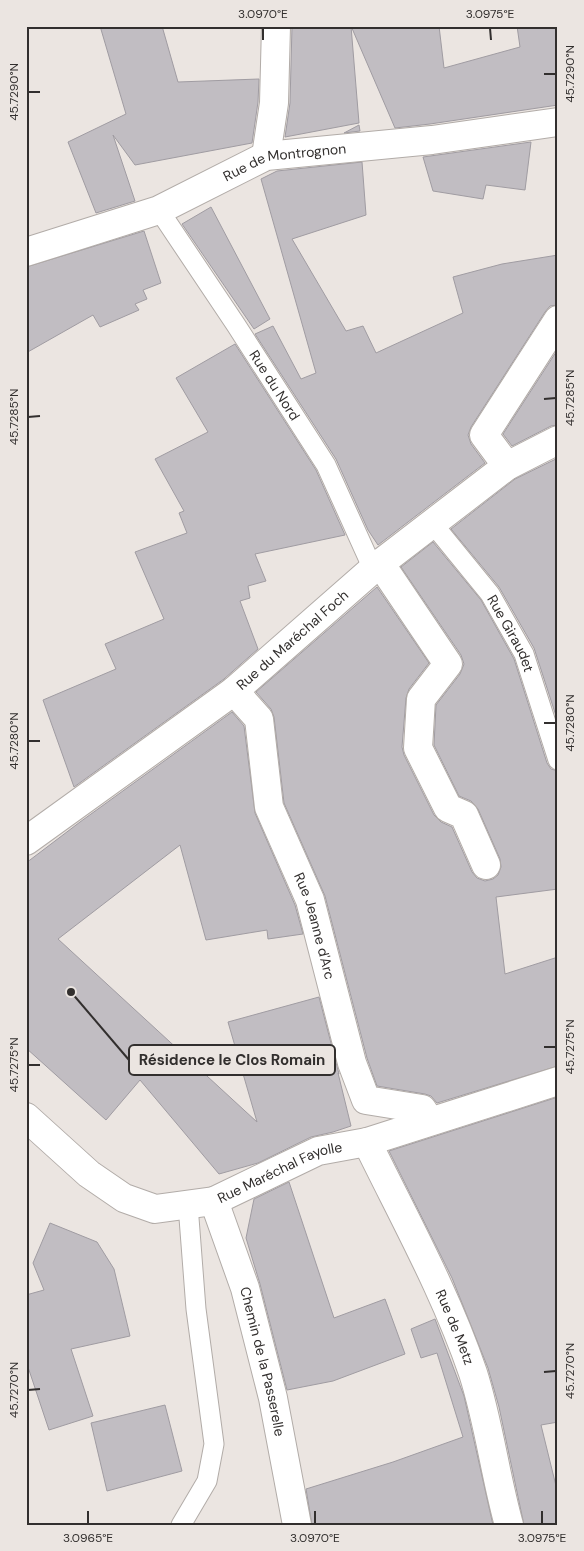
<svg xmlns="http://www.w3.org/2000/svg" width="584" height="1551" viewBox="0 0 584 1551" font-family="'DM Sans',sans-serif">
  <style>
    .building { fill: #c1bdc2; stroke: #a09ca2 }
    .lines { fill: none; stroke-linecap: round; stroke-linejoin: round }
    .lane-casing { stroke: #b2aca8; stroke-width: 21 }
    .street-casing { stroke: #b2aca8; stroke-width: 30 }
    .lane { stroke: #fff; stroke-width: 19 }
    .street { stroke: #fff; stroke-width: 28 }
    .ticks { fill: none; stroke: #322f2e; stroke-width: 2 }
    .labels { text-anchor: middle; stroke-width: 4.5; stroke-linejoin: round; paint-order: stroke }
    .street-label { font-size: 14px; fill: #322f2e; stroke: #ebe5e1 }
    .leader { fill: none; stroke: #322f2e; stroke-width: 2 }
    .callout-dot { fill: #322f2e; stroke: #ebe5e1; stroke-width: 2 }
    .callout { fill: #ebe5e1; stroke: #322f2e; stroke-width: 2 }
    .callout-label { font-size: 15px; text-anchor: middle; font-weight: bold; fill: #322f2e }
    .neatline { fill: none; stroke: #322f2e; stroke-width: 2 }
    .ticks-label { font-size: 12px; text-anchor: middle; fill: #322f2e }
  </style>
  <rect width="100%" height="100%" fill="#ebe5e1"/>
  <path class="building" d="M100,26h62l16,56 81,-3 -1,23 -6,41 -117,22 -22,-30 22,66 -39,12 -28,-71 58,-28z
    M292,26h59l8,97 -74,14 5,-34z
    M351,26h88l5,42 76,-21 -3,-21h41v79l-128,19 -35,4z
    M359,125l1,6 -16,2z
    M531,142l-6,48 -39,-5 -3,14 -50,-8 -10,-34z
    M362,162l4,53 -74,24 54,92 17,-5 13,27 87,-40 -10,-36 49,-13 56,-9v50l-8,1 -5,6 -74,115 -3,8 3,9 14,19 -107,82 -10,-15 -32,-71 -81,-125 18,-8 28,53 15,-6 -55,-194 16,-8z
    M211,207l59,112 -16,10 -72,-105z
    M144,231l17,52 -18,7 4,9 -12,5 4,6 -39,17 -7,-12 -67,38v-86z
    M235,344l81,126 29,65 -90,19 11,27 -18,5 2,12 -10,3 18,48 -34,30 -150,108 -31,-87 73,-31 -11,-25 59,-25 -29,-67 52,-19 -8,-20 5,-2 -29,-52 53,-27 -32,-54z
    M558,349v76l-7,1 -39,20 -9,-12z
    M558,458v264l-24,-74 -35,-61 -48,-58 64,-50z
    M433,542l48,58 33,59 33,104 4,6 7,2v118l-62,8 9,77 53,-17v109l-121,37 -6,-7 -6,-2 -48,-8 -10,-28 -42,-162 -41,-93 -10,-86 -3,-8 -15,-17 121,-105 52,76 -20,26 -3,9 -4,49 2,8 30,60 7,7 11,5 20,45 5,6 8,3 8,-2 5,-4 3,-8 -1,-8 -22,-50 -7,-8 -12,-5 -25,-51 2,-40 24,-31 4,-10 -3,-9 -60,-88z
    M232,712l12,14 11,87 40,92 8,29 -35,5 -1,-9 -61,10 -26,-95 -122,94 199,183 -29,-100 91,-25 20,77 -1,-1 13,53 -18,6 -22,5 -53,26 -39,11 -79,-94 -34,40 -80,-72v-185l54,-41z
    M558,1097v325l-17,3 17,69v31h-34l-25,-118 -11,-39 -36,-90 -63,-127z
    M289,1182l45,136 51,-19 20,55 -72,27 -46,9 -27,-106 -14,-46 8,-39z
    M50,1223l47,19 17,27 16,67 -59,13 22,67 -44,14 -23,-69v-66l18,-5 -11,-27z
    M435,1319l29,77 29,129h-181l-6,-36 87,-27 70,-25 -26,-84 -16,5 -10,-29z
    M165,1405l17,66 -75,20 -16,-68z"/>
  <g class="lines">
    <defs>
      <g id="lane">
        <path id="s1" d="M159,210l77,115 90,140 47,104"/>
        <path id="s2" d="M433,524l57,70 34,60 34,106"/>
        <path d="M181,1525l26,-44 7,-37 -18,-135 -8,-104"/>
      </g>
      <g id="street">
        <path d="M266,156l8,-53 2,-77"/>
        <path id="s3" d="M26,252l133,-42 107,-54 166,-16 126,-18"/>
        <path d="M507,466l-23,-31 74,-115"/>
        <path d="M380,563l68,101 -27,35 -3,49 30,60 16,7 22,50"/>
        <path id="s4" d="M234,691l25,28 10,88 41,93 42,163 14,37 56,9 8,12"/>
        <path id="s5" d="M26,841l208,-150 139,-122 134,-103 51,-26"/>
        <path id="s6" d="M26,1117l63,57 35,24 31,11 59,-8 104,-50 49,-9 191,-61"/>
        <path id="s7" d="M367,1142c37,76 79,151 106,231 16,50 22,102 36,152"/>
        <path id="s8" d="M214,1201l31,87 28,110 24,127"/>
      </g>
    </defs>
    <use href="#lane" class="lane-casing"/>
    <use href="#street" class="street-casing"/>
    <use href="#lane" class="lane"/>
    <use href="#street" class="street"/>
  </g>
  <path class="ticks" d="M263,28v12M490,28l1,12M544,74h12M28,92h12M544,399l12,-1M28,417l12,-1M544,723h12M28,741h12M544,1047h12M28,1065h12M544,1372l12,-1M28,1390l12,-1M88,1511v13M315,1511v13M542,1511v13"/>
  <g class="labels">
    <g class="street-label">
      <text dy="5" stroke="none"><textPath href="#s3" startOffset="276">Rue de Montrognon</textPath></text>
      <text dy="5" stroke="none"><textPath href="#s1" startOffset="210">Rue du Nord</textPath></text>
      <text dy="5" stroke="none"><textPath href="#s2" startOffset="135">Rue Giraudet</textPath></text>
      <text dy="5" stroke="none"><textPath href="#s5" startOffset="334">Rue du Maréchal Foch</textPath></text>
      <text dy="5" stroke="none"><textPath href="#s4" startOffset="254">Rue Jeanne d'Arc</textPath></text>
      <text dy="5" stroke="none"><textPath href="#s6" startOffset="292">Rue Maréchal Fayolle</textPath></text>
      <text dy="5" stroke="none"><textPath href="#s7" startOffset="205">Rue de Metz</textPath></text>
      <text dy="5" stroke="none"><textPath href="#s8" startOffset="168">Chemin de la Passerelle</textPath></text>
    </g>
  </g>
  <path class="leader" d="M71 992L129 1060"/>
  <circle class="callout-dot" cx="71" cy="992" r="5"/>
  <rect class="callout" x="129" y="1045" width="206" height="30" rx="5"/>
  <g class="callout-label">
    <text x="232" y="1065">Résidence le Clos Romain</text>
  </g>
  <rect width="584" height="1551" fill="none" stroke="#ebe5e1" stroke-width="55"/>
  <rect x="28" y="28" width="528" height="1496" class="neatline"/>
  <g class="ticks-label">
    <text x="263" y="18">3.0970°E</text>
    <text x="490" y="18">3.0975°E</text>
    <text transform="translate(570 74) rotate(-90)" y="4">45.7290°N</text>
    <text transform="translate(14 92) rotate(-90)" y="4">45.7290°N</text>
    <text transform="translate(570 398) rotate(-90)" y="4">45.7285°N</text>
    <text transform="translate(14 417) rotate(-90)" y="4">45.7285°N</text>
    <text transform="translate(570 723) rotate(-90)" y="4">45.7280°N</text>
    <text transform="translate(14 741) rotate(-90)" y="4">45.7280°N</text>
    <text transform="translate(570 1047) rotate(-90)" y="4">45.7275°N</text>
    <text transform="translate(14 1065) rotate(-90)" y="4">45.7275°N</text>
    <text transform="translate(570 1371) rotate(-90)" y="4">45.7270°N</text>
    <text transform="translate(14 1390) rotate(-90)" y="4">45.7270°N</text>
    <text x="88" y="1542">3.0965°E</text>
    <text x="315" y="1542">3.0970°E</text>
    <text x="542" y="1542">3.0975°E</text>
  </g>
</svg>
